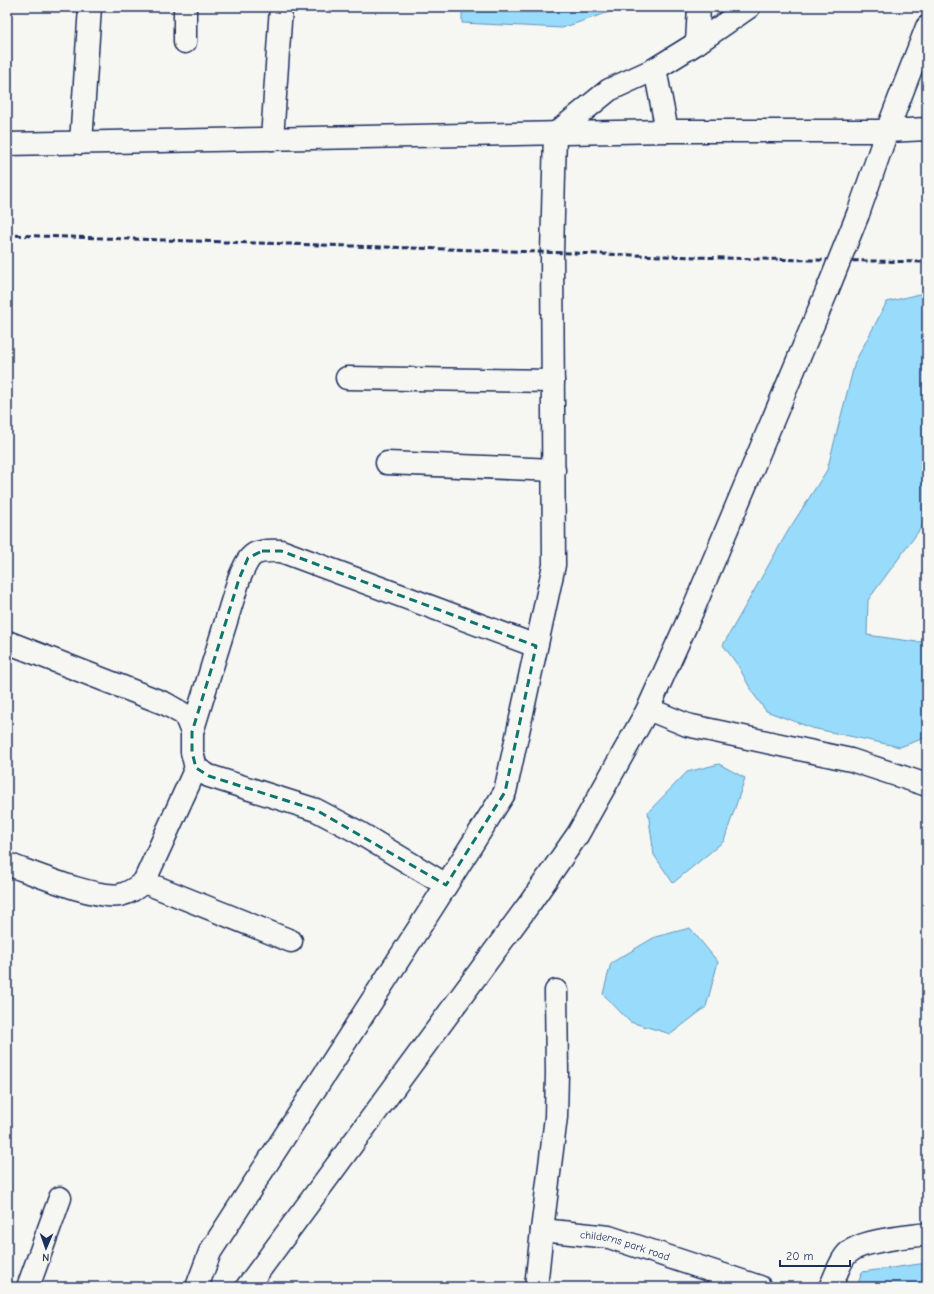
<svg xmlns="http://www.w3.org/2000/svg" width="934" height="1294" viewBox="0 0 934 1294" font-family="'Comic Neue',sans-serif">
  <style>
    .water { fill: #98dbfa; stroke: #6696bc }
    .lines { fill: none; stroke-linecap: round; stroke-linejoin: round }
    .minor-casing { stroke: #1b2f5e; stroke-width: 25 }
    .major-casing { stroke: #1b2f5e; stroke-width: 25 }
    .minor { stroke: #f6f6f2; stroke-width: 22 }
    .major { stroke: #f6f6f2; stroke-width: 22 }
    .rail { stroke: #1b2f5e; stroke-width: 3; stroke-dasharray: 6 3; stroke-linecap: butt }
    .major-bridge-casing { stroke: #1b2f5e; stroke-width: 25; stroke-linecap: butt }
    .major-bridge { stroke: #f6f6f2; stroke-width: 22 }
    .marked { fill: none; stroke: #0f766e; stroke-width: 3; stroke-dasharray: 8 5; stroke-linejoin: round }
    .labels { text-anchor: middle; stroke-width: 3; stroke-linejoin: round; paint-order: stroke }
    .street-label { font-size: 11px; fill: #1b2f5e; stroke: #f6f6f2 }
  </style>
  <rect width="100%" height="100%" fill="#f6f6f2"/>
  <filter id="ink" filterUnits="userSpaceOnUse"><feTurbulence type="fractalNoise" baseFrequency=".025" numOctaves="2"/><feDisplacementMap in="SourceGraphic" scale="8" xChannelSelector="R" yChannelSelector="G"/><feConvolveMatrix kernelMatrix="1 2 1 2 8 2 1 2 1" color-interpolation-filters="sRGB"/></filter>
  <g filter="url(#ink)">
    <path class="water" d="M462,7h162l-62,21 -100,-5z
      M927,292v228l-59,80 -1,35 50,7 10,-1v96l-27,10 -88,-19 -46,-17 -14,-19 -13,-25 -16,-22 65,-114 39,-61 28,-108 32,-60z
      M719,764l26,14 -21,63 -51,42 -19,-28 -6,-43 39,-40z
      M690,928l28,34 -12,45 -35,27 -41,-12 -27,-28 8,-31 44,-26z
      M927,1263v24h-70l5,-15z"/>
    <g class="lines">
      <defs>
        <g id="minor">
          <path d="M185,7v35"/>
          <path d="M697,43l2,-36"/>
          <path d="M655,69l12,62"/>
          <path d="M272,139l9,-132"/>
          <path d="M81,143l9,-136"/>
          <path d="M347,378l206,3"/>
          <path d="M387,463l167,7"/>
          <path d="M7,642l159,62 19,11 7,17v20l4,16 13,8 107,34 42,22 88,53"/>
          <path d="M648,709l39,16 164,35 76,25"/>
          <path d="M192,732l47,-153c11,-26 13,-29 42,-28l255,95"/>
          <path d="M7,864c26,9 87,35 113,31 10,-2 16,-7 24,-13l52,-114"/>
          <path d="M144,882l147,59"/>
          <path d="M542,1230l14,-113 1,-44 -1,-82"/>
          <path d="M28,1287l32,-89"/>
          <path d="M197,1287l13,-35 225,-349 70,-111 49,-227 -2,-312 3,-119 54,-44 46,-21 42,-26 52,-36"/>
          <path id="s1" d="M536,1287l6,-57 67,7 151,50"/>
          <path d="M830,1287c6,-10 9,-25 17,-33 13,-14 60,-17 80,-20"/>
        </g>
        <path id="major" d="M7,144l660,-13h220l40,-2
          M858,214l29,-83 40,-104
          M247,1287l283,-384 48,-69 70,-125 47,-104 132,-314"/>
      </defs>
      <use href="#minor" class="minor-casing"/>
      <use href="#major" class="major-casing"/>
      <use href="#minor" class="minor"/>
      <use href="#major" class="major"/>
      <path class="rail" d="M7,235l751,24 169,3"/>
      <defs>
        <path id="major-bridge" d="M827,291l31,-77"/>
      </defs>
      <use href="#major-bridge" class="major-bridge-casing"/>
      <use href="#major-bridge" class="major-bridge"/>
    </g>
  </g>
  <path class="marked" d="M262,551h19l255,95 -31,146 -59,93 -130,-75 -107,-34 -13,-8 -4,-16v-20l47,-153 9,-21z"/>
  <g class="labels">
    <g class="street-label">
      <text dy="4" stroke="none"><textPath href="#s1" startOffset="142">childerns park road</textPath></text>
    </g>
  </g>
  <rect width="934" height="1294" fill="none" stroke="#f6f6f2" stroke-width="24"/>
  <rect x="12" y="12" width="910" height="1270" fill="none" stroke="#1b2f5e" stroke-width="1.5" filter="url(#ink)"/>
  <g transform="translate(46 1248) rotate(182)" stroke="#f6f6f2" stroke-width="3" paint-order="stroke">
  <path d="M0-3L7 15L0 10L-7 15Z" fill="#1b2f5e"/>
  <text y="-6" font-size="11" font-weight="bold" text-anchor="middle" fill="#1b2f5e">N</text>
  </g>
  <path d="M780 1260v6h70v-6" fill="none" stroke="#1b2f5e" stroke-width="2"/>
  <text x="786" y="1260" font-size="12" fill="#1b2f5e" stroke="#f6f6f2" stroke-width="3" paint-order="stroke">20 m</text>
</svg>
